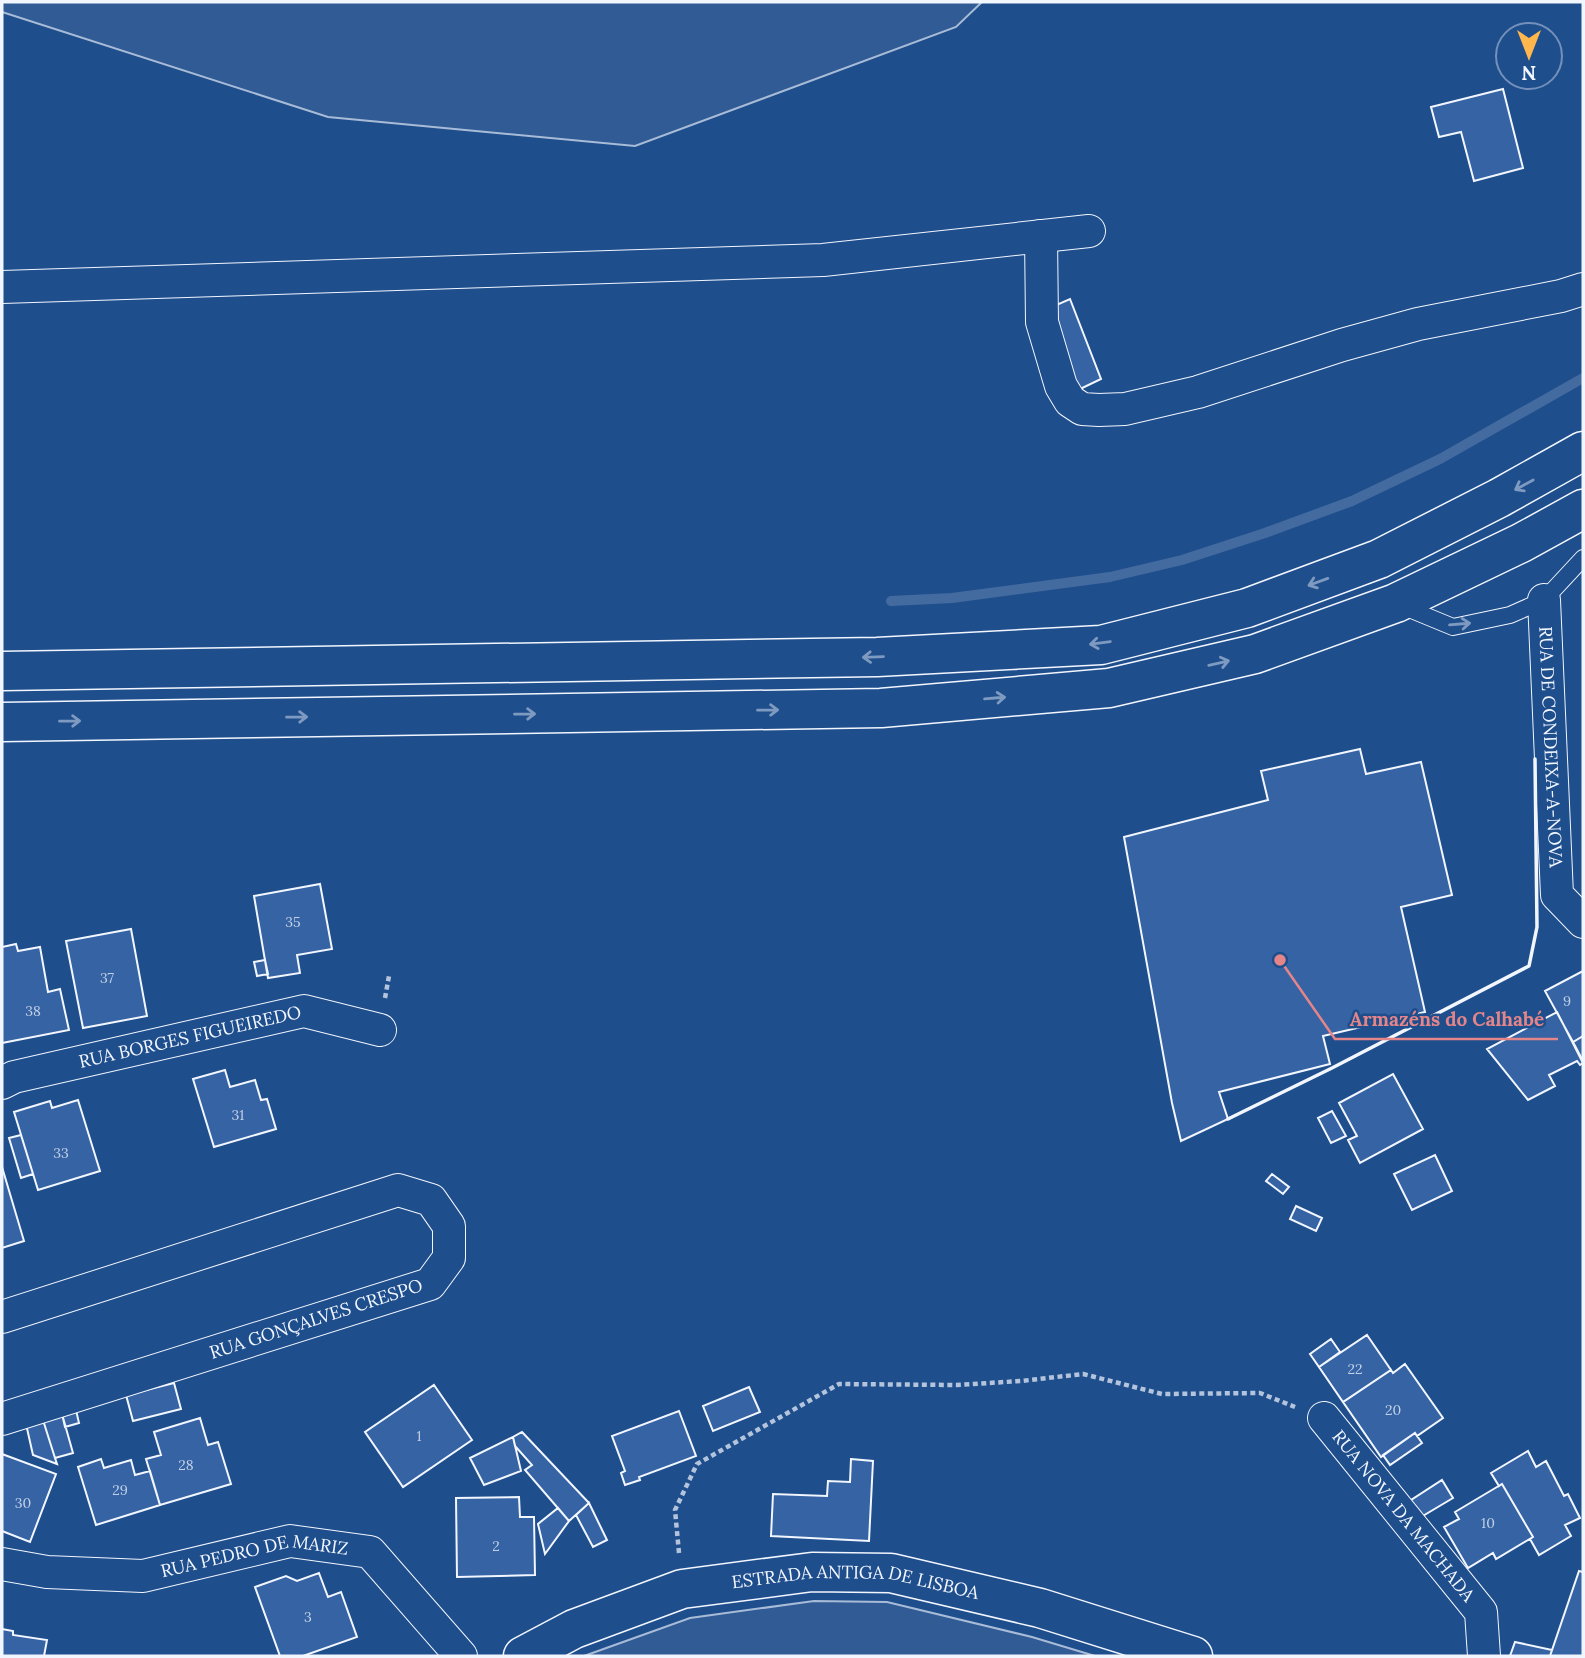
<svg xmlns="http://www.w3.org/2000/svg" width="1585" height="1658" viewBox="0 0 1585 1658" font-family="Lora,serif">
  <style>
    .built { fill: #305b95; stroke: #a8bbd7; stroke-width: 2 }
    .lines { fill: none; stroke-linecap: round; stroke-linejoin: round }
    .stream { stroke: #446ba0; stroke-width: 10 }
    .building { fill: #3563a3; stroke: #f2f6ff; stroke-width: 2 }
    .lane-casing { stroke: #f2f6ff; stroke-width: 18 }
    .street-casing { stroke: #f2f6ff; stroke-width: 34 }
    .primary-casing { stroke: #f2f6ff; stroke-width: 41 }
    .highway-casing { stroke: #f2f6ff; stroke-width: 41 }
    .path { stroke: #b3c4dc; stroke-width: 4.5; stroke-dasharray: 5 3.5; stroke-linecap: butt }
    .lane { stroke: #1f4e8c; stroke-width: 16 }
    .street { stroke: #1f4e8c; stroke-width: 32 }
    .primary { stroke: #1f4e8c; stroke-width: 38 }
    .highway { stroke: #1f4e8c; stroke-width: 38 }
    .wall { stroke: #f2f6ff; stroke-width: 3.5 }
    .oneway { stroke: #7e9ac0 }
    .labels { text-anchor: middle; stroke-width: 5; stroke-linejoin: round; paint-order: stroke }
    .number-label { font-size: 14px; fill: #c3d1e8 }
    .street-label { font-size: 18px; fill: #f2f6ff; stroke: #1f4e8c }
    .leader { fill: none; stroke: #e38589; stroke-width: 2.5 }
    .callout-dot { fill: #e38589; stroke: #1f4e8c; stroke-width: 2.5 }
    .callout-label { font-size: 19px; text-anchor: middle; font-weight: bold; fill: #e38589; stroke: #1f4e8c; stroke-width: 5; stroke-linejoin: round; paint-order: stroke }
  </style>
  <rect width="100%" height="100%" fill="#1f4e8c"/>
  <path class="built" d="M2,2h980l-26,25 -321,119 -307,-29 -326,-105z
    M814,1601l73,1 145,35 63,19h-511l106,-38z"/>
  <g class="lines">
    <path class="stream" d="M891,601l61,-3 158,-21 72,-17 83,-27 87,-32 88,-42 143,-81"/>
  </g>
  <path class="building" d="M1503,89l20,79 -49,13 -13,-49 -22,5 -8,-30z
    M1070,299l31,80 -25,12 -22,-85z
    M1360,749l6,25 55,-12 31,133 -51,12 24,105 -102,24 7,28 -111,28 9,27 -47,22 -9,-38 -48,-266 144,-37 -7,-29z
    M320,884l12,65 -35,6 3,18 -32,5 -14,-82z
    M131,929l16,87 -64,12 -17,-87z
    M16,944l2,7 22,-4 8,45 12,-3 9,41 -67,13v-96z
    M265,960l3,14 -11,2 -3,-14z
    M1583,971v65l-10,6 -28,-51z
    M1557,1012l26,51 -3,2 -3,-4 -28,14 6,11 -27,14 -41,-51z
    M1583,1036v25l-10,-19z
    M225,1070l5,17 25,-7 6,20 6,-1 9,30 -62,18 -21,-68z
    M1393,1074l30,55 -63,34 -12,-23 9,-4 -18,-33z
    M78,1100l22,71 -62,19 -24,-78 36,-11 2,7z
    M1332,1111l14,25 -15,7 -13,-25z
    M21,1135l12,39 -12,4 -12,-40z
    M1435,1155l17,36 -40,19 -18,-36z
    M2,1167l22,74 -22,7z
    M1272,1174l17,13 -6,7 -17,-13z
    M1296,1206l26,12 -6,13 -26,-12z
    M1367,1335l24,35 -48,32 -24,-35z
    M1331,1339l9,13 -21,15 -9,-13z
    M1405,1364l38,54 -26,18 -2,-3 -34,24 -38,-55 48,-32 2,3z
    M174,1383l7,26 -48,12 -7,-26z
    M434,1385l38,55 -69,47 -38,-55z
    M749,1387l11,25 -47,19 -10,-25z
    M76,1410l3,13 -14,4 -3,-13z
    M679,1411l17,45 -57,21 1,3 -15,5 -4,-12 4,-2 -13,-35z
    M62,1414l11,39 -18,5 -12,-38z
    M200,1418l8,27 10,-3 13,42 -71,21 -14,-46 15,-4 -7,-23z
    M43,1420l12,38 2,6 -24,-9 -7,-31z
    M522,1432l67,71 -20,18 -44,-51 7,-5 -17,-19 -2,-9z
    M1415,1433l7,10 -32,22 -7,-10z
    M513,1437l8,34 -37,14 -14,-27z
    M1528,1451l8,16 10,-6 18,35 4,-2 12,24 -15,7 6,11 -32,19 -9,-16 3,-2 -31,-53 -3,2 -8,-13z
    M2,1454l54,20 -26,68 -28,-11z
    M101,1459l3,9 27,-8 4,15 15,-4 10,34 -64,20 -18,-58z
    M851,1459l22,2 -4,80 -98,-5 2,-42 54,2 1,-15 22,1z
    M1442,1480l11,18 -32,19 -13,-15z
    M1502,1484l31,53 -37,22 -3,-6 -25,15 -24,-41 15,-8 -4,-7z
    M519,1497l1,20h14l1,58 -78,2 -1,-79z
    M589,1503l18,37 -14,7 -17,-32z
    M558,1508l11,13 -24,33 -7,-30z
    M1579,1571l4,1v84h-33z
    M319,1573l9,24 13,-5 16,45 -54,19h-23l-25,-69 31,-11 11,5z
    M2,1629l11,2v4l34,5 -3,16h-42z
    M1515,1642l37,8 -2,6h-40z"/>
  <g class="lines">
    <defs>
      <path id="lane" d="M1402,606l51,21 57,-12 34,-15 39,-42"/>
      <g id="street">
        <path d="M1041,236l1,86 19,64 9,15 12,8 17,1 26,-1 73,-17 144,-47 76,-21 143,-28 22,-7"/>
        <path d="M2,287l821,-27 266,-29"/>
        <path id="s1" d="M1544,600l13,295 26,27"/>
        <path id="s2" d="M2,1083l12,-6 290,-66 76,19"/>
        <path d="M2,1317l396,-127 33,10 18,26v32l-19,26 -428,135"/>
        <path id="s3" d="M1324,1418l157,194 3,44"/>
        <path id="s4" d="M2,1564l45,8 96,4 147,-35 80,11 91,104"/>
      </g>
      <g id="primary">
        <path id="s5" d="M523,1656l51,-27 108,-40 130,-17 79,1 149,35 153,48"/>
      </g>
      <path id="highway" d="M2,671l875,-14 224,-12 146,-37 132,-49 120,-61 84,-47
        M2,722l879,-14 228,-20 146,-34 141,-51 125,-60 62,-34"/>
    </defs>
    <use href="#lane" class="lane-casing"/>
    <use href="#street" class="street-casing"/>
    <use href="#primary" class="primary-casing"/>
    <use href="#highway" class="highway-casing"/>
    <path class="path" d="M385,998l4,-22
      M679,1553l-4,-43 22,-46 142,-80 117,1 65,-4 62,-7 79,20 98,-1 35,14"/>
    <use href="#lane" class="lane"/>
    <use href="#street" class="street"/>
    <use href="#primary" class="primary"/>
    <use href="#highway" class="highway"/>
    <path class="wall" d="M1228,1119l104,-51 197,-102 8,-39 -2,-168"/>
  </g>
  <defs><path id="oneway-shaft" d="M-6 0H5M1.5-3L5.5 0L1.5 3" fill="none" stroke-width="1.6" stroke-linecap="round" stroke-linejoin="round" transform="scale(1.75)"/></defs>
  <g class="oneway">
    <use href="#oneway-shaft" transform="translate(1524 485) rotate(151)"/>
    <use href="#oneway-shaft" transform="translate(1318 582) rotate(160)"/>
    <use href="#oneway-shaft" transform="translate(1460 624) rotate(-5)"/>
    <use href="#oneway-shaft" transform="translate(1100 643) rotate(172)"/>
    <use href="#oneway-shaft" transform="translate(873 657) rotate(178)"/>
    <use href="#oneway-shaft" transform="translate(1219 663) rotate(-13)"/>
    <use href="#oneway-shaft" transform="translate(995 698) rotate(-5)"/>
    <use href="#oneway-shaft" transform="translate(768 710) rotate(-1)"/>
    <use href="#oneway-shaft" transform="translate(525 714) rotate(-1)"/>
    <use href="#oneway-shaft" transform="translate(297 717) rotate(-1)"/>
    <use href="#oneway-shaft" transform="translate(70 721) rotate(-1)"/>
  </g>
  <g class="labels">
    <g class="number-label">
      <text x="293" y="927">35</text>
      <text x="107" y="983">37</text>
      <text x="1567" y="1006">9</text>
      <text x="33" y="1016">38</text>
      <text x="238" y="1120">31</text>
      <text x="61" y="1158">33</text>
      <text x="1355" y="1374">22</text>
      <text x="1393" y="1415">20</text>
      <text x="419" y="1441">1</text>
      <text x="186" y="1470">28</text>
      <text x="120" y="1495">29</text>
      <text x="23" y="1508">30</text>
      <text x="1488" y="1528">10</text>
      <text x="496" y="1551">2</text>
      <text x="308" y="1622">3</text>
    </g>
    <g class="street-label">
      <text dy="6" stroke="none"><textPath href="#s1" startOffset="147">RUA DE CONDEIXA-A-NOVA</textPath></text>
      <text dy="6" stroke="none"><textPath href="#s2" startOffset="194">RUA BORGES FIGUEIREDO</textPath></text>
      <text transform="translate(316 1319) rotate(-18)" y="6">RUA GONÇALVES CRESPO</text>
      <text dy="6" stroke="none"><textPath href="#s3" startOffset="126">RUA NOVA DA MACHADA</textPath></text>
      <text dy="6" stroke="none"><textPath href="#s4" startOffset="256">RUA PEDRO DE MARIZ</textPath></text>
      <text dy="6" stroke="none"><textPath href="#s5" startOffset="348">ESTRADA ANTIGA DE LISBOA</textPath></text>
    </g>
  </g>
  <path class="leader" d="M1280 960L1335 1039H1558"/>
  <circle class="callout-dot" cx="1280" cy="960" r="7"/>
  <g class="callout-label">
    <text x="1447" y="1026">Armazéns do Calhabé</text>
  </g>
  <rect width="1585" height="1658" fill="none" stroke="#f2f6ff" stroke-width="7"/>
  <g transform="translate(1529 56) rotate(180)"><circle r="33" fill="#1f4e8c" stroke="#7391ba" stroke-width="2"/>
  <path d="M0-5L12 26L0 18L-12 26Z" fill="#ffb74d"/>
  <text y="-10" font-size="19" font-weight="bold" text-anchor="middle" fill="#f2f6ff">N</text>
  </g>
</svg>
